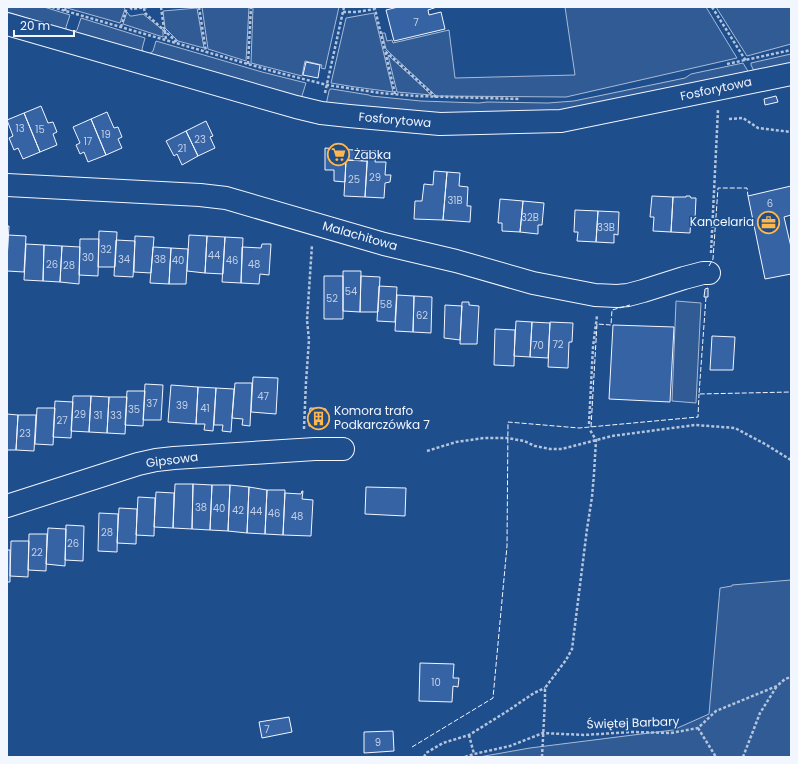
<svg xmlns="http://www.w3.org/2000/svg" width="798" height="764" viewBox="0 0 798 764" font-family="Poppins,sans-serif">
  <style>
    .built { fill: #305b95; stroke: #a8bbd7 }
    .building { fill: #3563a3; stroke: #f2f6ff }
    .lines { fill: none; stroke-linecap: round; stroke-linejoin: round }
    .minor-casing { stroke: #f2f6ff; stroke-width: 24 }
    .path { stroke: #b3c4dc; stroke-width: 2.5; stroke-dasharray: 3 2; stroke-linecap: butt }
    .minor { stroke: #1f4e8c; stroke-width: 22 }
    .fence { stroke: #f2f6ff; stroke-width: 1; stroke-dasharray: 5 2; stroke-linecap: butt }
    .labels { text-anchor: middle; stroke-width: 3; stroke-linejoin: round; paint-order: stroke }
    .number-label { font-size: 10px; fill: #c3d1e8 }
    .street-label { font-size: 12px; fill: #f2f6ff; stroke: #1f4e8c }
    .poi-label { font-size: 12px; fill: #f2f6ff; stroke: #1f4e8c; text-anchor: start }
  </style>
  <rect width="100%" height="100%" fill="#1f4e8c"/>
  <path class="built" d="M7,7h37l26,8 -4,12v2l1,2 -60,-19z
    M68,7h55l2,2 -5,14 -53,-15z
    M202,7h47l-3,54 -38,-12z
    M253,7h86l-14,62 -4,-1 1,-3 -17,-4 -3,15 -51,-13z
    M565,7h141l31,51 -171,39 -130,-1 -45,-42 -5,-5 -4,-16h3l2,8 5,-1 1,3 56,-13 6,48 120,-3z
    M716,7h75v37l-44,12z
    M197,8l7,40 -26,-7 -13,-13 -2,-17z
    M127,12l3,4h2l11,-2 20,16v7l-40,-13z
    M374,13l19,79 -38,-5 -24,-4 15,-65z
    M81,18l64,20 -3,11 2,4 -72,-20 5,-3z
    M156,41l106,31 44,11 -5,16 -33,-9 -106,-33 -13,-3 4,-3z
    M791,54v10l-37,7 -3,-6v-2z
    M388,55l36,33 7,7 -34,-3z
    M743,63l6,10 -166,37 -137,6 -120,-11 3,-14 1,-2h2l37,6 2,1 50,5 58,2 8,-1 61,1 26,-2 111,-23 6,-4z
    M676,301l25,2 -5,100 -24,-2z
    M791,580v177h-312l51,-9 143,-18 36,-16 11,-126 12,-2v-1z"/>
  <path class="building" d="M398,7h39l-9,3 1,5 12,-3 4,17 -51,12 -8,-31z
    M306,62l14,3 -2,13 -15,-3z
    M776,96l2,6 -13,3 -1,-6z
    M41,106l7,17 5,-1 4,10 -4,2 4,11 -17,7 -16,-39z
    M107,112l7,16 4,-1 4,10 -4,2 4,9 -16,7 -15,-36z
    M24,113l16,39 -17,7 -5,-11 -4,2 -5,-12 4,-2 -6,-16z
    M91,119l15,36 -18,7 -4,-10 -4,2 -4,-9 4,-2 -7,-16z
    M206,121l7,15 -3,1 5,11 -17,8 -12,-25z
    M186,131l12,25 -16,9 -5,-11 -3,2 -8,-15z
    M325,148l43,3 -1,10 -21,-1 -1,22 -11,-1v-11h-9z
    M368,151h8l-1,11h11l-1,13h6l-1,7 -5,1 -1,15 -19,-1z
    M346,160l21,1 -2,36 -21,-1z
    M434,171l13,1 -4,48 -29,-1 1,-18h7l2,-17 9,1z
    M447,172l13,1 -1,13 9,1 -1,19h4l-1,16 -27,-2z
    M791,186v29l-7,2 7,30v27l-26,5 -17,-83z
    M652,196l21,1 -2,35 -18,-1 1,-14h-4z
    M686,196h4l1,2h5l-1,21h-4l-1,14 -19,-1 2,-35h13z
    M500,199l23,2 -3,31 -18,-1v-8h-4z
    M523,201l21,2 -2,22h-4v9l-18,-2z
    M575,210l23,1 -2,31 -19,-1 1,-9h-4z
    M598,211l21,1 -1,23 -4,-1v9l-18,-1z
    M7,226h2l-2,32z
    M99,231l18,1 -2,35h-17z
    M8,235l18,1 -2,36 -17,-1z
    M189,235l18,1 -2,37 -18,-2z
    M135,236l19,1 -3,36 -17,-1z
    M207,236l18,1 -2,37 -18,-1z
    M225,237l18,1 -2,45 -19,-1z
    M80,239h19l-1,37 -19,-1z
    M116,240l19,1 -2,36 -19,-1z
    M26,244l18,1 -1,36 -19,-1z
    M262,244h9l-2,31 -9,-1 -1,10 -18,-1 1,-36 19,1z
    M44,245l18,1 -2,36 -17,-1z
    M62,246l18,1 -1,37 -19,-2z
    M153,247l18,1 -2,36 -19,-1z
    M171,248l17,1 -2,35h-17z
    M343,271h18l-1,41 -17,-1z
    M324,276h19v43h-19z
    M361,276l19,1 -2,35h-18z
    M379,286l18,1 -2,35 -18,-1z
    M708,288v9h-4l1,-8z
    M397,295l17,1 -1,36 -18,-1z
    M414,296l18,1 -1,36 -18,-1z
    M462,302h7v3l10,1 -2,38h-17z
    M445,305l17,1 -2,34 -16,-2z
    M516,321l16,1 -2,35 -16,-1z
    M532,322l18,1 -2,35 -18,-1z
    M550,322l23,1 -1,19h-3l-1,26 -20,-1z
    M613,325l61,2 -4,75 -61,-3z
    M495,329l20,1 -1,36 -20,-1z
    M712,336l23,1 -2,33h-23z
    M253,377l25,1 -2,36 -25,-2z
    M235,383h17l-2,43 -8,-1 1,-6 -11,-1z
    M145,384l18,1 -2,35h-18z
    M171,385l27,2 -2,37 -28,-2z
    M198,387l18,1 -3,43 -9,-1 1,-6h-9z
    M216,388l18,1 -3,43 -9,-1 1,-6h-9z
    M127,391h18l-2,35 -18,-1z
    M73,396h18l-2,36 -18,-1z
    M91,396l18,1 -2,36 -18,-1z
    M109,397h18l-2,37 -18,-1z
    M55,401l18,1 -2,36 -18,-1z
    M37,408h18l-2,37 -18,-1z
    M310,408l16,1 -1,17h-16z
    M7,414l11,1 -2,35h-9z
    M18,415h18l-2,36 -18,-1z
    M175,484h18l-1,45 -19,-1z
    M193,484l19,1 -2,45 -18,-1z
    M212,485h18l-2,46 -18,-1z
    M230,485l19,2 -2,46 -19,-2z
    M249,487l18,3 -2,44 -18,-1z
    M366,487l40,1 -1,28 -40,-2z
    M267,490h18l-2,45 -18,-1z
    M302,491h1l-1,8 11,1 -2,36 -28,-1 2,-42 16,1z
    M156,492l18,1 -1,35 -19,-1z
    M138,497l17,1 -1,38 -18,-1z
    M119,508l18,1 -1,35 -19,-1z
    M99,513l19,1 -1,38 -19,-1z
    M66,525l18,1 -1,35 -18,-1z
    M48,528l18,1 -1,37 -19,-2z
    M29,534h18l-1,37 -18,-1z
    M11,541h18l-1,36 -18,-1z
    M7,550h3v32h-3z
    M420,663l34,1 -1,14h6l-1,9 -5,-1 -1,16 -33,-1z
    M289,717l3,15 -30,6 -3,-16z
    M393,731l1,20 -30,2v-21z"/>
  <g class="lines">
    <defs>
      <path id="minor" d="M7,24l289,83 25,6 28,3 91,8 121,-3 230,-47
        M7,185l193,10 26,3 158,46 72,17 77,22 62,12 22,1 11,-1 15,-4 41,-13 19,-5h6
        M7,506l131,-42 18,-4 18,-2 141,-9h28"/>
    </defs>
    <use href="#minor" class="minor-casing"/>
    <path class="path" d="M52,7l220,64 55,14 53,8 36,3 104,3
      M130,7l2,2 16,-2
      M161,7l3,22
      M199,7l7,45
      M712,7l34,54
      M144,8l1,5 34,31
      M65,11l1,-4
      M343,12h13l19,-3 10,42
      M121,27l6,-20
      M165,31l1,9
      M248,64l3,-57
      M727,64l64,-14
      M325,93l19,-86
      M395,94l-10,-43 51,46
      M729,119l14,-1 15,10 33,4
      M711,253l7,-143
      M589,424l4,-77 4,-31
      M304,429l2,-47 3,-42 -2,-20 5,-75
      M427,451l29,-9 28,-4h23l17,3 11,5 15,3h12l50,-13 83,-11 40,3 30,16 26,16
      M698,728l18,29
      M469,735l5,19
      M424,757l2,-4 17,-10 26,-8 37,-23 28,-19 11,-5
      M465,757l9,-3 36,-8 33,-13 41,2 48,-3 39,1 27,-5 18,-17 61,-25 8,-7 6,-2
      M542,757l3,-56v-13l21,-28 6,-11 15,-120 5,-32 2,-23 2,-34 -6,-10
      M743,757l17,-44 17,-27"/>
    <use href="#minor" class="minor"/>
    <path class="fence" d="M709,266l4,-7 5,-71h29l1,8
      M706,297l-7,97 92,-2
      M591,427l6,-103 14,1 1,-15 18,-5
      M412,747l81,-49 14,-152 1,-124 71,6 119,-11 1,-23"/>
  </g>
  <defs>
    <symbol id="supermarket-ring" viewBox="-11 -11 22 22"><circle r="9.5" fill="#1f4e8c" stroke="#ffb74d" stroke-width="1.5"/><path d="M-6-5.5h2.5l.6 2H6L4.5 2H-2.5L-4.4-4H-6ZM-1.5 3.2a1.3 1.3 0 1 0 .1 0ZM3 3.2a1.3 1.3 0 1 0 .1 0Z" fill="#ffb74d"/></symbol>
    <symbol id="office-ring" viewBox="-11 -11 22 22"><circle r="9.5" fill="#1f4e8c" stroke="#ffb74d" stroke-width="1.5"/><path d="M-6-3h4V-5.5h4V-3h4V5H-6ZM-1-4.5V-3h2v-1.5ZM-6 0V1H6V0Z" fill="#ffb74d"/></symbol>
    <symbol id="building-ring" viewBox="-11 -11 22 22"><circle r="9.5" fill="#1f4e8c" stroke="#ffb74d" stroke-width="1.5"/><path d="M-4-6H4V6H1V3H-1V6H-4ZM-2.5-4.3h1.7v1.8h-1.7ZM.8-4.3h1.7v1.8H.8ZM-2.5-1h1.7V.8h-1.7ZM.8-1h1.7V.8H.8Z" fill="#ffb74d"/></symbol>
  </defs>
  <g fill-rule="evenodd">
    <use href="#supermarket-ring" x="326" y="142" width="25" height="25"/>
    <use href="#office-ring" x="756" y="210" width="25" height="25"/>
    <use href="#building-ring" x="306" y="406" width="25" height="25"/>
  </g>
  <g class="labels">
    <g class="number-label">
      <text x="416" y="26">7</text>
      <text x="20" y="132">13</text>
      <text x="40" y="133">15</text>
      <text x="106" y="138">19</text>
      <text x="200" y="143">23</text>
      <text x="88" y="145">17</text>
      <text x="182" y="152">21</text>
      <text x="375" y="181">29</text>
      <text x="354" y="183">25</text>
      <text x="455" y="204">31B</text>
      <text x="770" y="207">6</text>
      <text x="530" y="221">32B</text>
      <text x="606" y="231">33B</text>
      <text x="106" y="253">32</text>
      <text x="214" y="259">44</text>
      <text x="88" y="261">30</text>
      <text x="124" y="263">34</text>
      <text x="160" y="263">38</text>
      <text x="178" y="264">40</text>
      <text x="232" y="264">46</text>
      <text x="52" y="268">26</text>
      <text x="254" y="268">48</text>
      <text x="69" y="269">28</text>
      <text x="351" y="295">54</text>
      <text x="332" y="302">52</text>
      <text x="386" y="308">58</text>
      <text x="422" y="319">62</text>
      <text x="558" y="348">72</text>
      <text x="538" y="349">70</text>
      <text x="263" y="400">47</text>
      <text x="152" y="407">37</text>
      <text x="182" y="409">39</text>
      <text x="205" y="412">41</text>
      <text x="134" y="413">35</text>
      <text x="80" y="418">29</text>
      <text x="98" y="419">31</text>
      <text x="116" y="419">33</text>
      <text x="62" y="424">27</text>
      <text x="25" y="437">23</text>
      <text x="201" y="511">38</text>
      <text x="219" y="512">40</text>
      <text x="238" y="514">42</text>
      <text x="256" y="515">44</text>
      <text x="274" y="517">46</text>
      <text x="297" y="520">48</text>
      <text x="107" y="536">28</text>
      <text x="73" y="547">26</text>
      <text x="37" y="556">22</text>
      <text x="436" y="686">10</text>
      <text x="267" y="733">7</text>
      <text x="378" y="746">9</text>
    </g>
    <g class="street-label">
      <text transform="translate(716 89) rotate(-12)" y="4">Fosforytowa</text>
      <text transform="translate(395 120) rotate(5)" y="4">Fosforytowa</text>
      <text transform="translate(360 236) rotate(16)" y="4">Malachitowa</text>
      <text transform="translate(172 460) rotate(-7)" y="4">Gipsowa</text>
      <text transform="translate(633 723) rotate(-2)" y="4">Świętej Barbary</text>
    </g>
    <g class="poi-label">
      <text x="354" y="159">Żabka</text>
      <text x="754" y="226" text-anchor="end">Kancelaria</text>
      <text x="334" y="415">Komora trafo<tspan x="334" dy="14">Podkarczówka 7</tspan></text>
    </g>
  </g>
  <rect width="798" height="764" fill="none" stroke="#f2f6ff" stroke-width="16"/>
  <path d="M14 30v6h60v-6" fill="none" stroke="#f2f6ff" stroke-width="2"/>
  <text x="20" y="30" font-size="12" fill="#f2f6ff" stroke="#1f4e8c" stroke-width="3" paint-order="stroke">20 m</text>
</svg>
